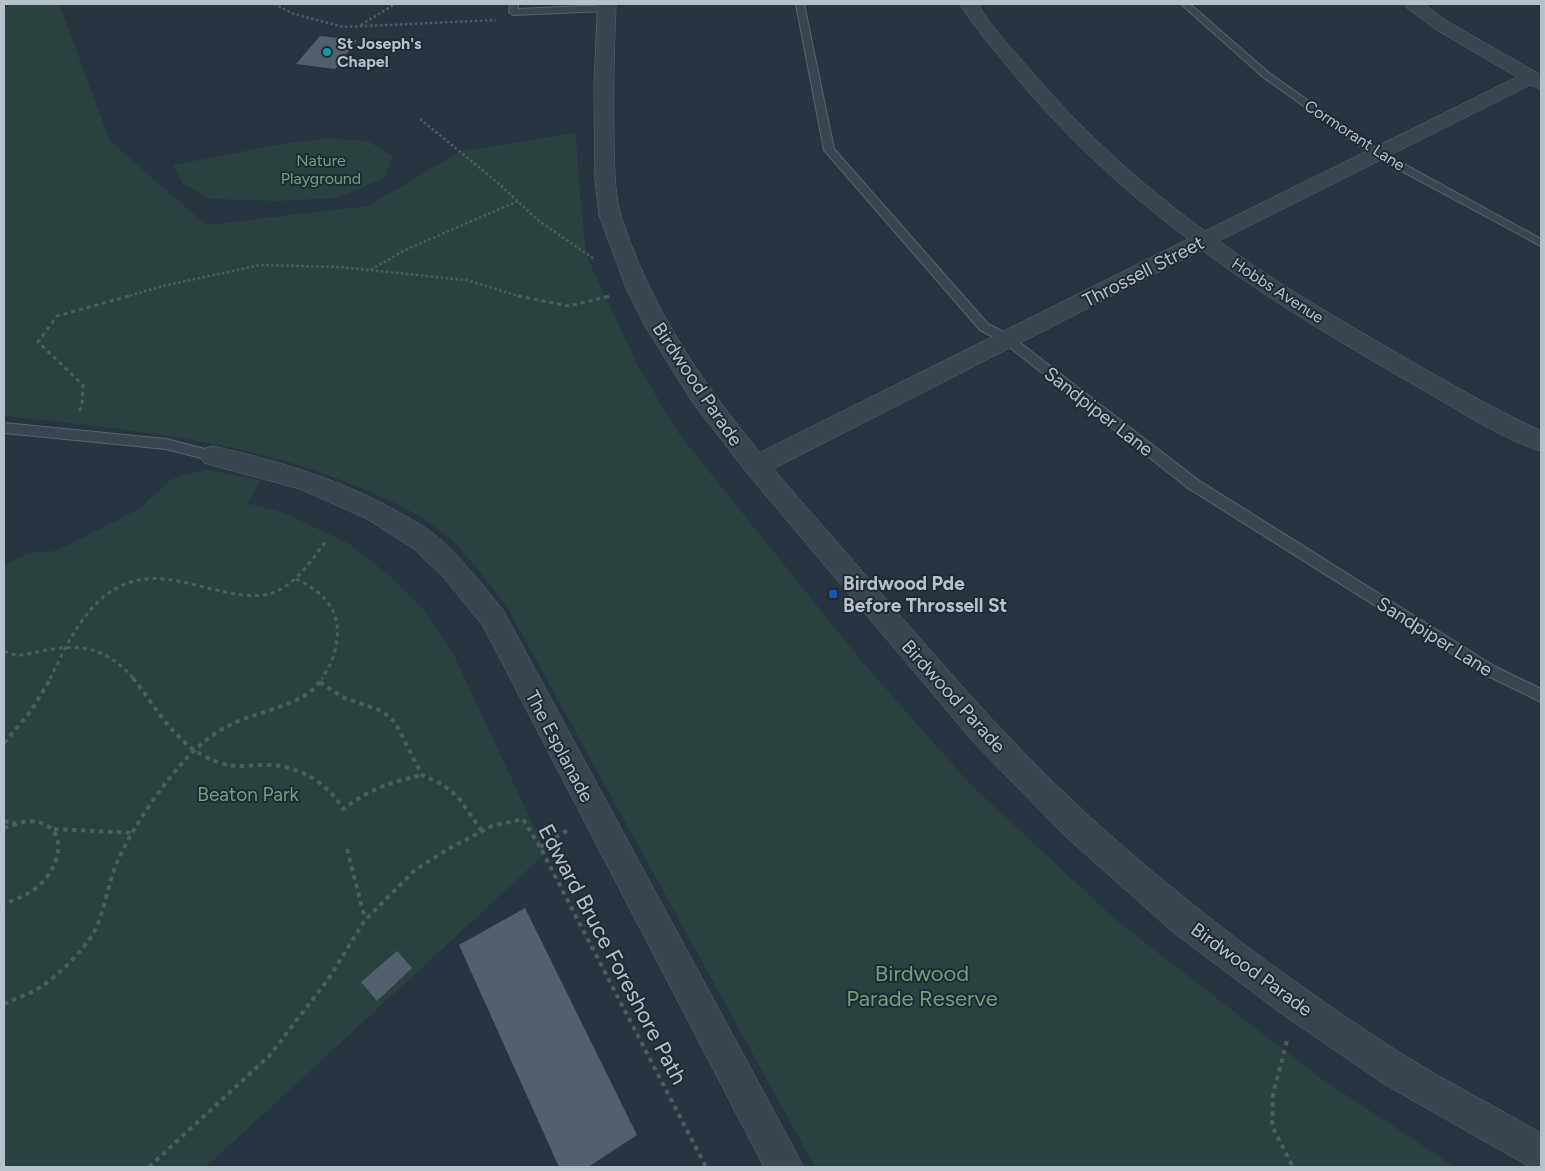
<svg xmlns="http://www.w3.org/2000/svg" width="1545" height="1171" viewBox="0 0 1545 1171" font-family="Figtree,sans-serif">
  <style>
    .green { fill: #294240 }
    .building { fill: #52606c }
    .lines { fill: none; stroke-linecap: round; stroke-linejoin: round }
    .service-casing { stroke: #58646c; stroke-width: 2 }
    .minor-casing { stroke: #58646c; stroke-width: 1 }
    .tertiary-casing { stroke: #58646c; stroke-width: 1 }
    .path-far2 { stroke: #495e5d; stroke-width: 2.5; stroke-dasharray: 2.5 2.5; stroke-linecap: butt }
    .path-far1 { stroke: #495e5d; stroke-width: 3; stroke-dasharray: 4 4; stroke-linecap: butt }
    .path { stroke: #495e5d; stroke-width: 4; stroke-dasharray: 4.5 4.5; stroke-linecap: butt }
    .service { fill: #3a464f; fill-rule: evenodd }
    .minor { fill: #3a464f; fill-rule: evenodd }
    .tertiary { fill: #3a464f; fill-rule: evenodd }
    .culture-dot { fill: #0f9aa8; stroke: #1f2b34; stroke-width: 2 }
    .transit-dot { fill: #1a4fb4; stroke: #1f2b34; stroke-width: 2 }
    .labels { text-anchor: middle; stroke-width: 4; stroke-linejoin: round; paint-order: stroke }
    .far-poi-label { font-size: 16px; font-weight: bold; fill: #b7c1c9; stroke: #1f2b34; text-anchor: start }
    .far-street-label { font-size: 16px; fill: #b7c1c9; stroke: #1f2b34 }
    .far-park-label { font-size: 16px; fill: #769e7a; stroke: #1f2b34 }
    .street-label { font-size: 19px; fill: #b7c1c9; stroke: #1f2b34 }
    .poi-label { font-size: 19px; font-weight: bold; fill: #b7c1c9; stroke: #1f2b34; text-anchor: start }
    .park-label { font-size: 19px; fill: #769e7a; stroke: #1f2b34 }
    .near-street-label { font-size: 22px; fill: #b7c1c9; stroke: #1f2b34 }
    .near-park-label { font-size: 22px; fill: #769e7a; stroke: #1f2b34 }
  </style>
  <rect width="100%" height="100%" fill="#26353f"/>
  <path class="green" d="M4,4h55l51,137 96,84 162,-19 93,-55 115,-18 2,37 8,85 52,111 41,68 185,230 106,120 147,137 202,156 136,90h-640l-308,-560c-20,-26 -44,-60 -70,-79 -25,-18 -54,-31 -81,-42 -113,-47 -232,-57 -352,-70z
    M327,138l41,3 24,15 -7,22 -49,20 -57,3 -69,-2 -27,-15 -10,-19 103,-20z
    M208,470l53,10 -14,23 37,10 64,30 43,34 32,32 30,44 93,200 -340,314h-202v-602l24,-12 28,-2 83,-42 31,-29 17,-6z"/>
  <path class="building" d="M320,36l37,4 -22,29 -39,-5z
    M525,908l112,227 -49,32h-29l-100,-222z
    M397,951l15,17 -35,33 -16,-19z"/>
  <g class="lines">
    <defs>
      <path id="service" d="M510,4h8v5l89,-4 4,3 -4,3 -94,4 -4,-3z
        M796,4h8l30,145 154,175 23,12 187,144 296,186 47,23v13l-57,-28 -296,-186 -185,-146 -23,-12 -156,-180z
        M1181,4h9l79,69 111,78 161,88v7l-169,-91 -109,-78z
        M4,423l162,16 47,12 4,2 2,3 -2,3 -4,2 -47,-12 -162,-16z"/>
      <path id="minor" d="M960,4h18c13,23 32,42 49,62 53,63 111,116 178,165l312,-154 -82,-48 -28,-21 -3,-4h20l23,17 94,54v14l-11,-4 -311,156c51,38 106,70 161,102 53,31 106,62 161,88v20c-33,-9 -80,-39 -111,-57 -78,-45 -156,-90 -228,-144l-437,223 -9,3 -9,-3 -4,-7 4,-7 441,-220c-68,-51 -129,-108 -182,-174 -16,-20 -33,-39 -46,-61z
        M213,446c66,15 130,34 189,68 10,6 22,12 32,20 26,22 47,49 69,76l294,544 6,13h-39l-281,-541 -39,-48 -30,-29 -47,-30 -67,-30 -96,-26 -4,-7 4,-7z"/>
      <path id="tertiary" d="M598,4h18c-2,46 -3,92 -2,139 1,25 0,52 8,76 43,132 132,228 221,330 79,91 156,185 245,266 99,90 206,170 319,242 43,27 90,50 134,76v34l-13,-1 -144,-82 -105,-72 -105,-79 -109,-97 -91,-93 -227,-270 -54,-70 -48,-77 -19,-38 -27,-73 -4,-36 -1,-93z"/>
    </defs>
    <use href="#service" class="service-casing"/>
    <use href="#minor" class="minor-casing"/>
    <use href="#tertiary" class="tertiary-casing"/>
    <path class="path-far2" d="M274,4l20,10 50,13 152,-7
      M361,25l34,-21
      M420,119l77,63 42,39 55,38
      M371,270l32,-19 115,-50
      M125,297l38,-11 97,-21 79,2 127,13 56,17
      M607,297l3,-1"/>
    <path class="path-far1" d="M518,296l51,10 41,-10
      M79,411l3,-5 1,-21 -45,-43 19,-26 72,-20
      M296,579c33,15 49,38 38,75 -2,9 -8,17 -12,25
      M4,651c14,7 23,3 37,0 40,-8 65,-4 93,28
      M50,679c24,-49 49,-106 115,-100 18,2 37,8 56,12 17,4 39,8 56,0 23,-11 34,-31 50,-51"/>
    <path class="path" d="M133,678c23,29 40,63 75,80 25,12 34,7 59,7 31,0 61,18 76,44 29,-21 45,-26 79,-34
      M320,682l22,15 40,14 13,11 27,53 20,9 16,13 24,34
      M4,743l27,-32 20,-33
      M4,821l11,2
      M4,828c8,-2 18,-7 26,-7 35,2 34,34 16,57 -10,14 -27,20 -42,26
      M54,829l81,4
      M540,847l28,-17
      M347,849l18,70
      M4,1004c12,-6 27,-10 38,-18 19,-13 40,-34 52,-54 11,-21 14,-50 24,-72 15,-33 43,-74 67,-100 13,-14 28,-27 45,-35 26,-14 77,-19 92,-47
      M1287,1041l-14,53 -1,32 21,41
      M149,1167l120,-111 58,-75 38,-61 50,-50 35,-22 42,-22 31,-7 17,28 166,320"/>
    <use href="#service" class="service"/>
    <use href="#minor" class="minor"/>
    <use href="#tertiary" class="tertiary"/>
  </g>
  <circle class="culture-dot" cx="327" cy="52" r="5"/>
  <rect class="transit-dot" x="828" y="589" width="10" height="10" rx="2.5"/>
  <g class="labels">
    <g class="far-poi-label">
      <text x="337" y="49">St Joseph's<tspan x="337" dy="18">Chapel</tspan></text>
    </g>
    <g class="far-street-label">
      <text transform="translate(1355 135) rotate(33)" y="6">Cormorant Lane</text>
      <text transform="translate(1278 290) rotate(33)" y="6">Hobbs Avenue</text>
    </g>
    <g class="far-park-label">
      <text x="321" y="166">Nature<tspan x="321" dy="18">Playground</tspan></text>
    </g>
    <g class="street-label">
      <text transform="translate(1143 271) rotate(-27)" y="7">Throssell Street</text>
      <text transform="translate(698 384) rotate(56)" y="7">Birdwood Parade</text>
      <text transform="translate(1099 411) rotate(38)" y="7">Sandpiper Lane</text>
      <text transform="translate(1435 636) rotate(32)" y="7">Sandpiper Lane</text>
      <text transform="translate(954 696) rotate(48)" y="7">Birdwood Parade</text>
      <text transform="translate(560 746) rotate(62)" y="7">The Esplanade</text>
      <text transform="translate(1252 969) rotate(36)" y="7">Birdwood Parade</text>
    </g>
    <g class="poi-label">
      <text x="843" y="590">Birdwood Pde<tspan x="843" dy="22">Before Throssell St</tspan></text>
    </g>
    <g class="park-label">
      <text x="248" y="801">Beaton Park</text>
    </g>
    <g class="near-street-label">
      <text transform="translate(613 954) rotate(62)" y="8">Edward Bruce Foreshore Path</text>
    </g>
    <g class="near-park-label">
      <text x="922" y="981">Birdwood<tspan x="922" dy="25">Parade Reserve</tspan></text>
    </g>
  </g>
  <rect width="1545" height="1171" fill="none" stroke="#b7c1c9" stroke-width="10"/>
</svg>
